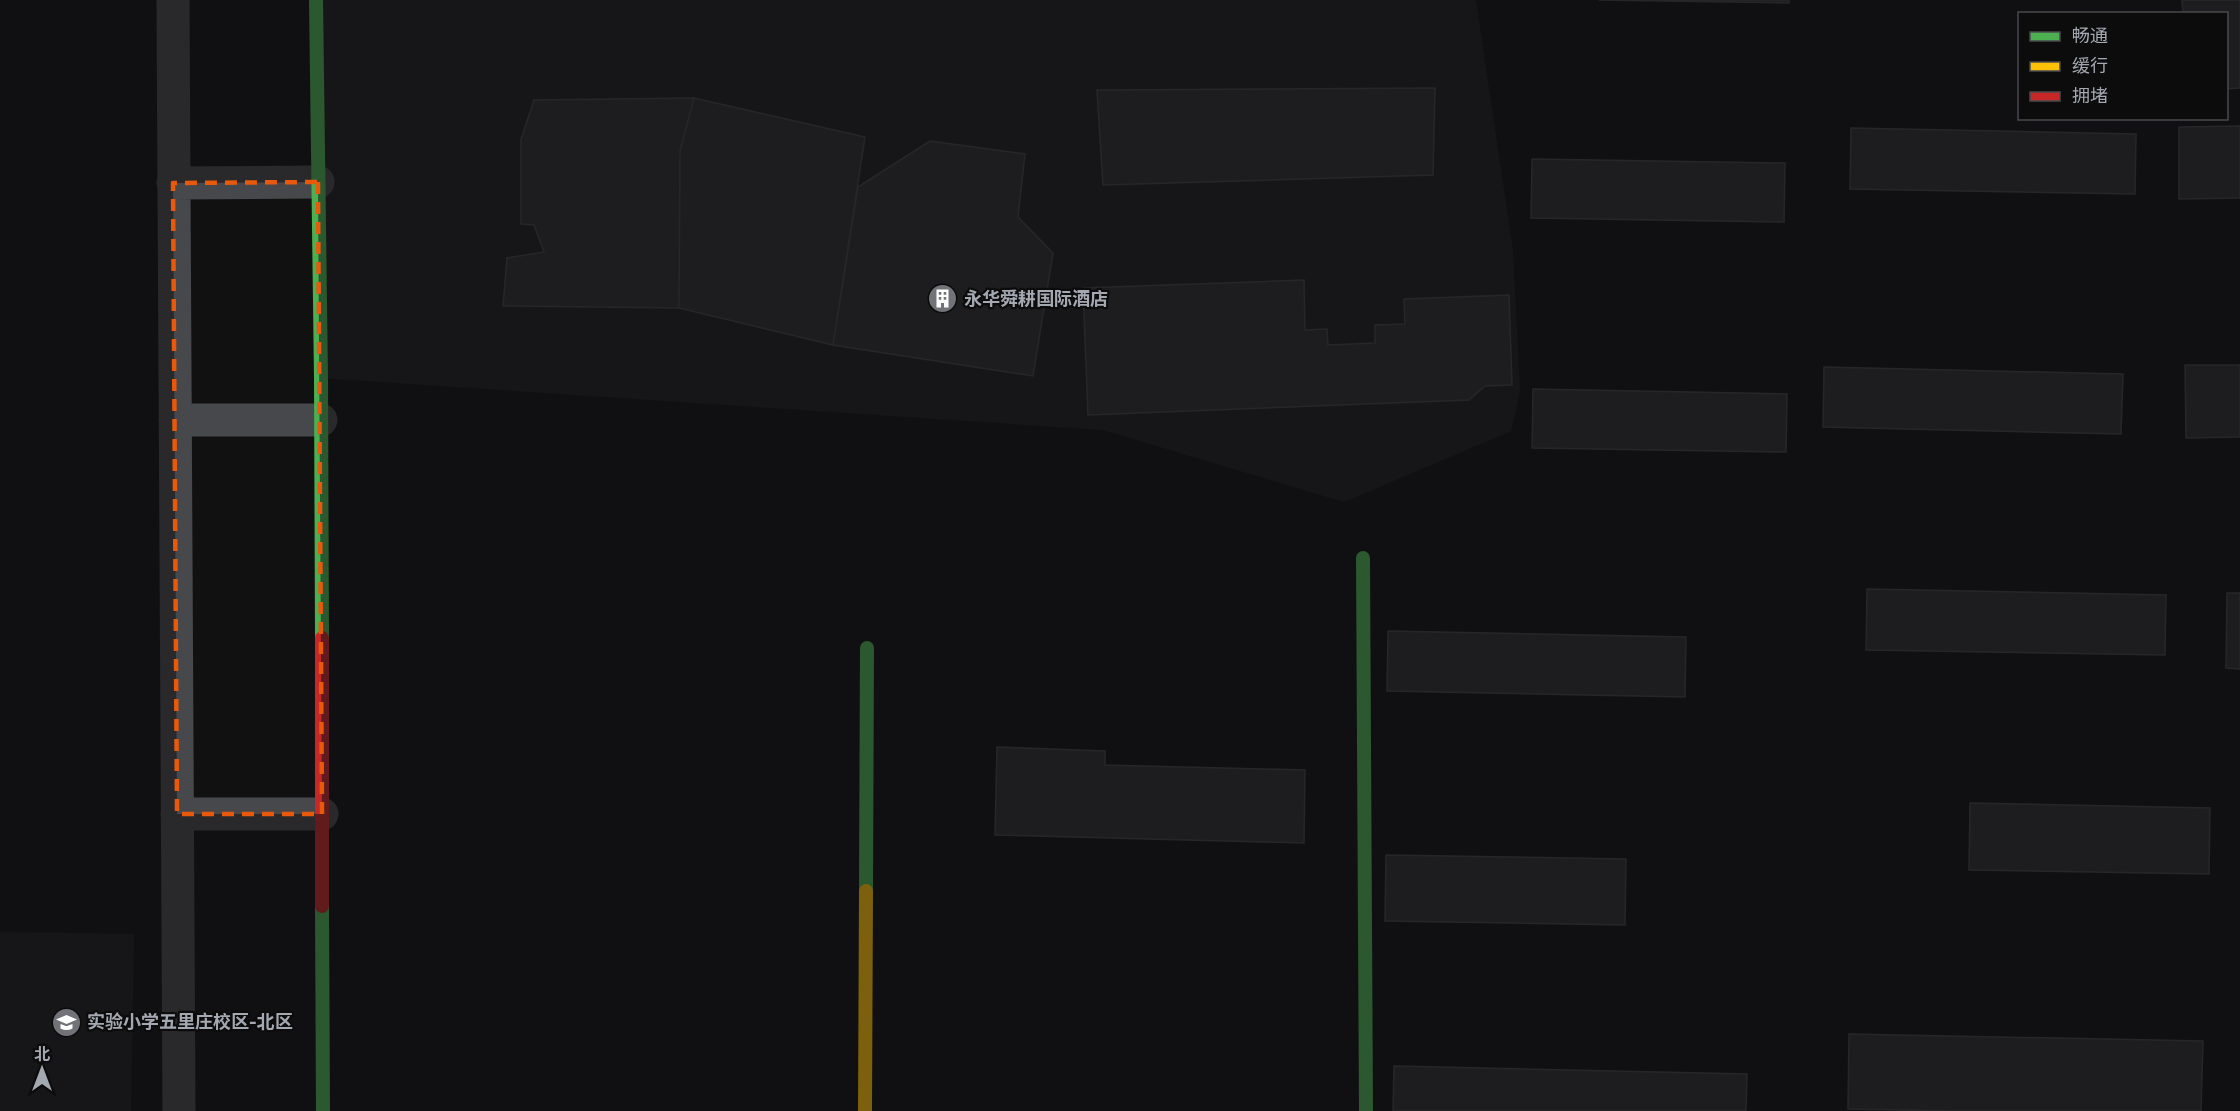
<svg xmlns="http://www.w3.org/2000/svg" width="2240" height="1111" viewBox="0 0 2240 1111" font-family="Commissioner,'Noto Sans SC',sans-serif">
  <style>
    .built { fill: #1e1e20 }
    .building { fill: #2d2e2f; stroke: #414245; stroke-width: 1.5 }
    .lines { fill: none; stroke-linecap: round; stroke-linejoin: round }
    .street { stroke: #47484b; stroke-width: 33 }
    .fast { stroke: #4caf50; stroke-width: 14 }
    .slow { stroke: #ffc107; stroke-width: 14 }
    .jam { stroke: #c62828; stroke-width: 14 }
    .marked { fill: none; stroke: #e8590c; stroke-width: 4.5; stroke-dasharray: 12 8; stroke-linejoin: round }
    .labels { text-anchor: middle; stroke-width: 4.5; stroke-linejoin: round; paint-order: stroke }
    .poi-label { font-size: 18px; font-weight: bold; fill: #a4a8b1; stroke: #0c0c0d; text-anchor: start }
  </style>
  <rect width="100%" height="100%" fill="#111112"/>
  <path class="built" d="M316,0h1160l37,251 7,140 -9,40 -167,71 -241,-72 -782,-52z
    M0,932l134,2 -3,177h-131z"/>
  <path class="building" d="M1599,0h190v3z
    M2182,0h58v88l-14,1v-75h-43z
    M1435,88l-2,87 -330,10 -6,-95z
    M694,98l-14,53 -1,157 -176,-2 4,-48 37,-6 -10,-27 -13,-1v-85l13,-39z
    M694,98l171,39 -32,208 -154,-37 1,-157z
    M2240,126v72l-61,1v-72z
    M1851,128l285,6 -1,60 -285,-5z
    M930,141l95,13 -7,63 35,36 -20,123 -200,-31 25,-158z
    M1532,159l253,4 -1,59 -253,-4z
    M1304,280l1,50 22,-1 1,16 47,-2v-18l30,-1 -1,-25 105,-4 3,90 -27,1 -16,14 -381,15 -5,-127z
    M2185,365h55v72l-54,1z
    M1824,367l299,7 -2,60 -298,-7z
    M1533,389l254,5 -1,58 -254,-4z
    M1867,589l299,6 -1,60 -299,-5z
    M2227,593h13v76l-14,-1z
    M1388,631l298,6 -1,60 -298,-6z
    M997,747l108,4v14l200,5 -1,73 -309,-8z
    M1970,803l240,5 -1,66 -240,-4z
    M1386,855l240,4 -1,66 -240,-4z
    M1849,1034l354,7 -2,70h-243l-110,-2z
    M1394,1066l353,8 -1,37h-353z"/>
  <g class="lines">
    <path class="street" d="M173,0l6,1111
      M173,183l145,-1
      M175,420h146
      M177,814h145"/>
    <path class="fast" d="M316,0l5,378 1,260
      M1363,558l3,553
      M866,891l1,-243
      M322,906l1,205"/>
    <path class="slow" d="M865,1111l1,-220"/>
    <path class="jam" d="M322,638v268"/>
  </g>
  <path d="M0 0H2240V1111H0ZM318,182l4,632h-145l-4,-631z" fill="#111112" fill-opacity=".55" fill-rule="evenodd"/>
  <path class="marked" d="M318,182l4,632h-145l-4,-631z"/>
  <defs>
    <symbol id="building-disc" viewBox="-11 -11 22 22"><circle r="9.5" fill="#717379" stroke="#0c0c0d"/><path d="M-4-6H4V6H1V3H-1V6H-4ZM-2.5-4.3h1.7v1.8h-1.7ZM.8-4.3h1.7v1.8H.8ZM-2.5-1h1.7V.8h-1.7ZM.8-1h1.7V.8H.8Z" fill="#fff"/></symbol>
    <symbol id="school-disc" viewBox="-11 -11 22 22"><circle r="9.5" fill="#717379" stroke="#0c0c0d"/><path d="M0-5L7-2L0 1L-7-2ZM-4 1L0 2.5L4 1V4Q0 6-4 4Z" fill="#fff"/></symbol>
  </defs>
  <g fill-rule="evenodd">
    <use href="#building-disc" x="926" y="282" width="33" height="33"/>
    <use href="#school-disc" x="50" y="1006" width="33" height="33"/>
  </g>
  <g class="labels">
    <g class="poi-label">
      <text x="964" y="305">永华舜耕国际酒店</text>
      <text x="87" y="1028">实验小学五里庄校区-北区</text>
    </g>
  </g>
  <rect x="2018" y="12" width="210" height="108" fill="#0c0c0d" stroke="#494a4f" stroke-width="1.5"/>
  <rect x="2030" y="32" width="30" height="9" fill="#4caf50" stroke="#494a4f" stroke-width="1.5"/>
  <text x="2072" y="42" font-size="18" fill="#a4a8b1">畅通</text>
  <rect x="2030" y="62" width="30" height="9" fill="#ffc107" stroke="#494a4f" stroke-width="1.5"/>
  <text x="2072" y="72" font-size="18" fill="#a4a8b1">缓行</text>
  <rect x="2030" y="92" width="30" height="9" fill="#c62828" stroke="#494a4f" stroke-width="1.5"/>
  <text x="2072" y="102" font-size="18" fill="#a4a8b1">拥堵</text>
  <g transform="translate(42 1069)" stroke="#0c0c0d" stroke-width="4.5" paint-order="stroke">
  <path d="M0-4.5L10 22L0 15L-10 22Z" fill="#a4a8b1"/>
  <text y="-9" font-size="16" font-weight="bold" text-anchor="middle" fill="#a4a8b1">北</text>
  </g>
</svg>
